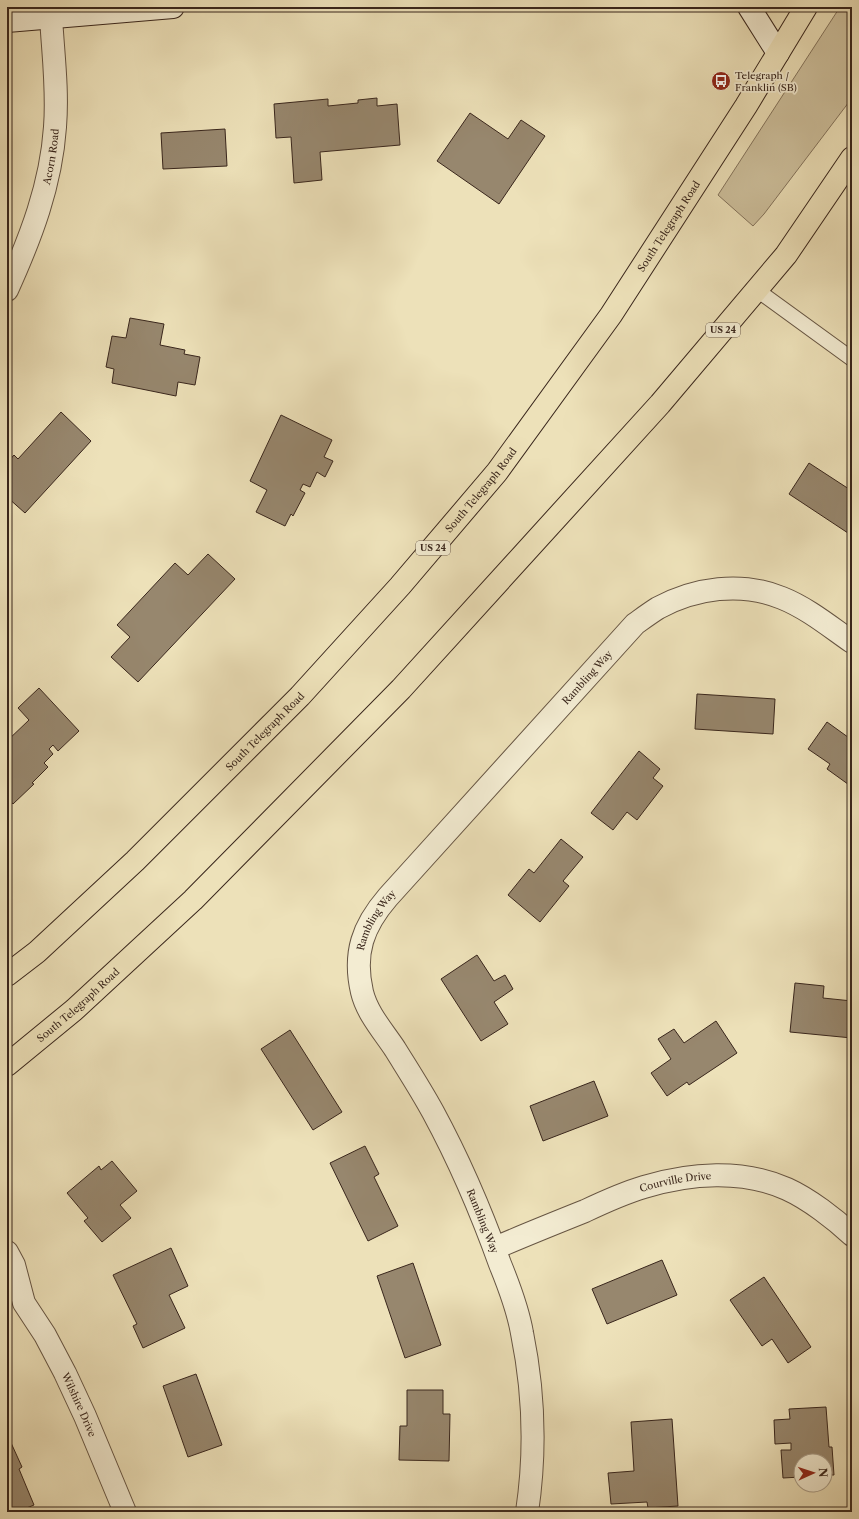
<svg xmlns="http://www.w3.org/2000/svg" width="859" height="1519" viewBox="0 0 859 1519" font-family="'Libre Caslon Text',serif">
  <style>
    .green { fill: #cec19e; stroke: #84745d }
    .building { fill: #97876e; stroke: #39261c }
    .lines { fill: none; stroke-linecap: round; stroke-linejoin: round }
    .lane-casing { stroke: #665543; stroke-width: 16 }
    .street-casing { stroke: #665543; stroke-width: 24 }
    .secondary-casing { stroke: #39261c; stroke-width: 24 }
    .highway-casing { stroke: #39261c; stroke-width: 24 }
    .lane { stroke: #f3ecd2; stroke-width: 14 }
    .street { stroke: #f3ecd2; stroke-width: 22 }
    .secondary { stroke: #f3ecd2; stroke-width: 22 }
    .highway { stroke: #ede1b9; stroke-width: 22 }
    .labels { text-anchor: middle; stroke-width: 3.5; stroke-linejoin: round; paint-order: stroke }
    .shield { fill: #f3ecd2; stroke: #716153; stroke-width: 1 }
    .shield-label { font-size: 9px; font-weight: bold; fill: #39261c }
    .poi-label { font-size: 10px; fill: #39261c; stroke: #f3ecd2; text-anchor: start }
    .street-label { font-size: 10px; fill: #39261c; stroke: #f3ecd2 }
  </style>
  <rect width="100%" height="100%" fill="#ede1b9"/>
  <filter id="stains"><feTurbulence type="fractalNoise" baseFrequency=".005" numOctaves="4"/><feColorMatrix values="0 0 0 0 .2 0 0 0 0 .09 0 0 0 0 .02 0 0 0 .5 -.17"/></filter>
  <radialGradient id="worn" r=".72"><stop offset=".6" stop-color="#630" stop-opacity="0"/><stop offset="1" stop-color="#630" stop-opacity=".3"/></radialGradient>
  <path class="green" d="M840,7h12v91l-88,116 -11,12 -35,-31z"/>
  <path class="building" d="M377,98v8l20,-2 3,41 -80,7 2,28 -28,3 -3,-46 -15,1 -2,-34 54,-5v7l30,-3v-3z
    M470,113l38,26 13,-19 24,16 -46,68 -62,-43z
    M225,129l2,37 -64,3 -2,-36z
    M130,318l34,6 -4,21 25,5 -1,4 16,3 -5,28 -17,-3 -2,14 -64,-13 2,-14 -8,-2 6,-31 14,2z
    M61,412l30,29 -66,72 -18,-16v-34l7,-8 4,4z
    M281,415l51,25 -8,17 9,4 -8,16 -8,-5 -7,15 -7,-3 -3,6 5,3 -12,23 -2,-2 -6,12 -29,-14 11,-22 -17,-9z
    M809,463l43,28v3l-4,5 4,3 -1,33 -62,-41z
    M208,554l27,25 -97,103 -27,-25 19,-20 -13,-12 58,-62 13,12z
    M39,688l40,43 -21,20 -5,-6 -4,4 4,5 -9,9 4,4 -16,16 2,1 -21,20 -6,-7v-56l22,-21 -11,-12z
    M697,694l78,5 -2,35 -78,-5z
    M827,722l25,18v47l-25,-18 3,-5 -22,-15z
    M639,751l21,18 -7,9 10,8 -26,34 -10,-8 -14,18 -22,-17z
    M561,839l22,18 -20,24 6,5 -29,36 -32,-27 21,-26 5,4z
    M477,955l17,26 11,-6 8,14 -19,13 14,22 -27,17 -40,-62z
    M795,983l29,3 -1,12 29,3v37l-62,-6z
    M716,1021l21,32 -48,32 -2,-3 -20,14 -16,-23 20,-14 -13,-20 16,-10 10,14z
    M290,1030l52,82 -29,18 -52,-81z
    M594,1081l14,35 -65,25 -13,-35z
    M365,1146l14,28 -5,3 24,49 -30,15 -38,-78z
    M112,1161l25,30 -17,14 11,13 -29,24 -18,-21 4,-3 -21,-25 32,-27 2,4z
    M171,1248l17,38 -19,9 16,33 -42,20 -10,-22 4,-2 -24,-49z
    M662,1260l15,35 -70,29 -15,-35z
    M413,1263l28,82 -36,13 -28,-82z
    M764,1277l47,70 -23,16 -16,-24 -10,7 -32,-46z
    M196,1374l26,71 -34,12 -25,-71z
    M407,1390h36v24h7l-1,47 -50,-1 1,-34h7z
    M826,1407l3,40h3l2,28h-9v-14h-24v16l-18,1 -2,-28h10v-7l-16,1 -1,-24 16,-1 -1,-10z
    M672,1419l6,87 -30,2 -1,-6 -36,2 -3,-31 26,-2 -3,-49z
    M7,1434l15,33 -3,2 15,36 -17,7h-10z"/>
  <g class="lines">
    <defs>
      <path id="lane" d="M757,290l95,69"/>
      <g id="street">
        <path id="s1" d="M7,290c24,-53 44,-105 48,-163 3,-37 -2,-74 -4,-110"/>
        <path id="s2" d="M495,1248c30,-13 60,-25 90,-37 19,-9 39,-18 59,-24 46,-14 99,-18 143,2 22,10 48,30 65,46"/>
        <path id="s3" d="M7,1252l7,13 10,38 21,32 20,38 20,43 40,96"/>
        <path id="s4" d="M527,1512c9,-60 7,-120 -5,-179 -4,-23 -13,-47 -22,-69 -19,-53 -41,-104 -67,-152 -12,-22 -25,-42 -38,-63 -12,-18 -28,-36 -33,-57 -9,-39 1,-66 26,-95l247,-273c7,-5 15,-11 23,-16 37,-20 83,-27 124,-10 25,10 47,28 70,44"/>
      </g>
      <path id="secondary" d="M749,7l29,46
        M7,21l166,-14"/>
      <g id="highway">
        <path id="s5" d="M7,975l30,-23 98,-91 165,-165 100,-110 97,-114 114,-157 135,-209 60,-99"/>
        <path id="s6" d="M7,1065l67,-55 119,-110 208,-211 259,-285 126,-149 66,-97"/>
      </g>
    </defs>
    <use href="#lane" class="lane-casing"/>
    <use href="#street" class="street-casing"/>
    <use href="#secondary" class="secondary-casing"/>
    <use href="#highway" class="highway-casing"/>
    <use href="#lane" class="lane"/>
    <use href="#street" class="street"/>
    <use href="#secondary" class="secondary"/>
    <use href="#highway" class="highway"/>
  </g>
  <defs>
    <symbol id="bus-disc" viewBox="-11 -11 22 22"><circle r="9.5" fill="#8f2418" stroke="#f3ecd2"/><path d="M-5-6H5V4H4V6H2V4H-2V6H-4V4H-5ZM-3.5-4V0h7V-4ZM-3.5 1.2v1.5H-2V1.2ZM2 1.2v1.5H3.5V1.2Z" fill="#fff"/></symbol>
  </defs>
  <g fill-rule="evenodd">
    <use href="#bus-disc" x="710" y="70" width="22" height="22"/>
  </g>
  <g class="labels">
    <g class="shield">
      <rect x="706" y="323" width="34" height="14" rx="3"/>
      <rect x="416" y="541" width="34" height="14" rx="3"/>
    </g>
    <g class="shield-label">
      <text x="723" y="333">US 24</text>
      <text x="433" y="551">US 24</text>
    </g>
    <g class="poi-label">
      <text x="735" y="79">Telegraph /<tspan x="735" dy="12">Franklin (SB)</tspan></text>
    </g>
    <g class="street-label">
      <text dy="4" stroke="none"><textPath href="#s1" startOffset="141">Acorn Road</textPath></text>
      <text dy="4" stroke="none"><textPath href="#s5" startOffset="1003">South Telegraph Road</textPath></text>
      <text dy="4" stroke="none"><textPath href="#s5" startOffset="679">South Telegraph Road</textPath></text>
      <text dy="4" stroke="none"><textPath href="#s4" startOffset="958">Rambling Way</textPath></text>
      <text dy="4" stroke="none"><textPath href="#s5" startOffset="355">South Telegraph Road</textPath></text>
      <text dy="4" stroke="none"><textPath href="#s4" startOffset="635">Rambling Way</textPath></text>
      <text dy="4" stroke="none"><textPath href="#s6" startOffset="93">South Telegraph Road</textPath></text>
      <text dy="4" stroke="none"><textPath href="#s2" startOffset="193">Courville Drive</textPath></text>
      <text transform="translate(483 1221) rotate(68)" y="4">Rambling Way</text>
      <text dy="4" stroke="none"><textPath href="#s3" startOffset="170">Wilshire Drive</textPath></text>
    </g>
  </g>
  <rect width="859" height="1519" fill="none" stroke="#ede1b9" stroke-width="24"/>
  <rect x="8" y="8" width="843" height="1503" fill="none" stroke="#39261c" stroke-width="2"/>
  <rect x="12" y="12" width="835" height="1495" fill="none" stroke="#39261c"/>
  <g transform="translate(813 1473) rotate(87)"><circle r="19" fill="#f3ecd2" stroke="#a99d89"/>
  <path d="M0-3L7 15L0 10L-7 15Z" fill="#8f2418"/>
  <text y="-6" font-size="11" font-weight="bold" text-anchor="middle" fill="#39261c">N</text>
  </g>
  <rect width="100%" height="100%" filter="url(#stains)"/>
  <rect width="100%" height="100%" fill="url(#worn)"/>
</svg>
